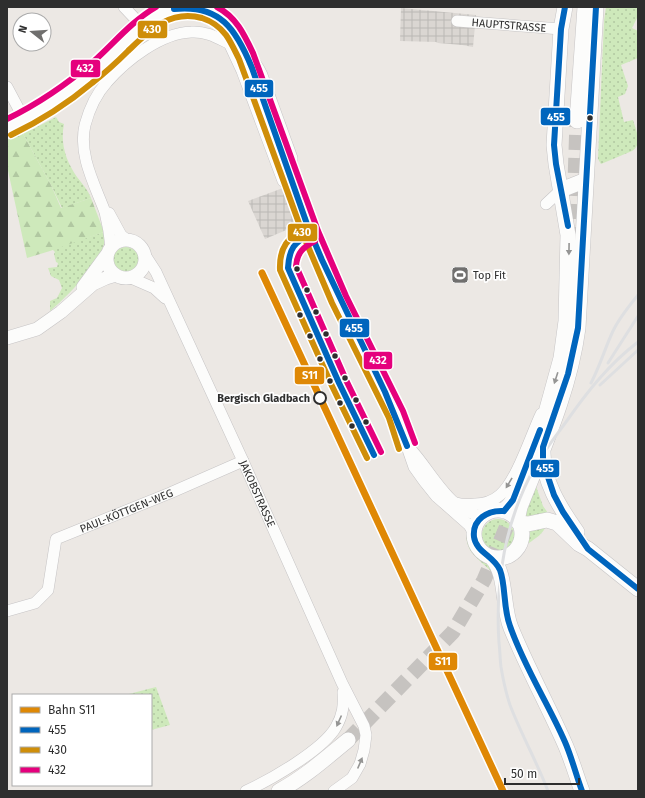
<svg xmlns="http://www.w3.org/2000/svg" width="645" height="798" viewBox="0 0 645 798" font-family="'Fira Sans',sans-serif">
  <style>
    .grass { fill: url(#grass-dots) }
    .forest { fill: url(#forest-firs) }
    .plaza { fill: url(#plaza-grid) }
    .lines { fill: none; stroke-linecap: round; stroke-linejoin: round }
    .secondary-tunnel { stroke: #c6c3c0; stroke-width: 15; stroke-dasharray: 15 8; stroke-linecap: butt }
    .minor-casing { stroke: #c6c4c5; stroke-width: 12 }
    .tertiary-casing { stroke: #c6c4c5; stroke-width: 14 }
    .secondary-casing { stroke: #c6c4c5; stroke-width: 16 }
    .minor { stroke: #fcfcfb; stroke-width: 11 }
    .tertiary { stroke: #fcfcfb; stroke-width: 13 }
    .secondary { stroke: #fcfcfb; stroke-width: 15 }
    .rail { stroke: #dedfe1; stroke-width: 3 }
    .minor-bridge-casing { stroke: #c6c4c5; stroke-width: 12; stroke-linecap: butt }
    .minor-bridge { stroke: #fcfcfb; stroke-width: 11 }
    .bus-1-casing { stroke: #fff; stroke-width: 9 }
    .bus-2-casing { stroke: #fff; stroke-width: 9 }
    .bus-3-casing { stroke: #fff; stroke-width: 9 }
    .bus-1 { stroke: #0065bd; stroke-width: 6 }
    .bus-2 { stroke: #cf8e09; stroke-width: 6 }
    .bus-3 { stroke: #e5007d; stroke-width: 6 }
    .rail-1-casing { stroke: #fff; stroke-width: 10 }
    .rail-1 { stroke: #df8805; stroke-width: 7 }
    .oneway { fill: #959594 }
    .bus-dot { fill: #2e2e2e; stroke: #fff; stroke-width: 1.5 }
    .stop-dot { fill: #fff; stroke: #2e2e2e; stroke-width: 2 }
    .labels { text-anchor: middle; stroke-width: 3.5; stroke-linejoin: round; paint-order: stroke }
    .street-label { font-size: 11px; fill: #2e2e2e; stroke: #fff }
    .poi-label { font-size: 11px; fill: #2e2e2e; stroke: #fff; text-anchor: start }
    .stop-label { font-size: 11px; font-weight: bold; fill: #2e2e2e; stroke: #fff; text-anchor: end }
    .line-badge { stroke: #fff; stroke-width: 1.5 }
    .badge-label { font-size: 11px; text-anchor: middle; font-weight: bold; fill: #fff }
  </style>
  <defs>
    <pattern id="grass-dots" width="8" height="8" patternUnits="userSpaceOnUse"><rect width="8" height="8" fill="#cee9bb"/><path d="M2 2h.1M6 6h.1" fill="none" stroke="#b1c8a1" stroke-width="1.8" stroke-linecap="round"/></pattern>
    <pattern id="forest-firs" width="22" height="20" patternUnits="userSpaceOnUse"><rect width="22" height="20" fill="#cee9bb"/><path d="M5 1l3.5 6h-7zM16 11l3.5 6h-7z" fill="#b1c8a1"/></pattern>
    <pattern id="plaza-grid" width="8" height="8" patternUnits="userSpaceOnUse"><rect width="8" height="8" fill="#dad6d2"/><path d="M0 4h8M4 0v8" fill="none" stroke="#bbb8b5"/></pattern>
  </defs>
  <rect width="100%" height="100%" fill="#ece8e4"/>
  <path class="grass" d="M606,7h32v9l-6,12 6,3v27l-17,7 7,21 -3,8 -7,3 6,25 9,-2c3,10 10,24 -1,31l-31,13 -3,-5 6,-138 16,4 -16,-4z
    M56,117l3,5 5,2c-4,20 2,37 13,53 6,8 11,13 14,21l-29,10 -11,-23 -29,-53 3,-2 8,-1z
    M104,232c1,5 1,10 -1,15 -5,18 -38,52 -53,64v-10l7,-3 5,-10 -3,-8 -8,-4 -3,-8 9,-1 1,-4 -2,-1 -2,-8 1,-2 -3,-3z
    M113 260a13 13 0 1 1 26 0a13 13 0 1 1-26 0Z
    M533,478l10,28 5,7 -24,5z
    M482 535a16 16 0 1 1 32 0a16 16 0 1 1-32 0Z
    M546,526c-3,8 -10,12 -17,17l-2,-1 2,-12z
    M467,531c2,29 16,22 27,42l-2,-1c-12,-12 -29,-21 -25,-41z
    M156,687l14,38 -19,5v-35h-26z"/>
  <path class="forest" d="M22,132l29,53 10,23 30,-10 13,34 -54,19 -23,7 -20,-92v-26z"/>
  <path class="plaza" d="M401,8l75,7 -3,32 -11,-2 -24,-2 -2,-1 -36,-1z
    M283,188l14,33 -2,1 1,4 -31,13 -17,-38z"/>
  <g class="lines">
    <path class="secondary-tunnel" d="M573,242l4,-121
      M348,740l105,-108 31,-52 33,-78"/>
    <defs>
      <g id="minor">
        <path d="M124,7l19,20"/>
        <path id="s1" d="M457,21l104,8"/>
        <path d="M229,43l13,28 41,110"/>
        <path d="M7,87l17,32"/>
        <path d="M7,128l25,-13 40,-26 81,-71c13,-8 26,-11 41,-10"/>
        <path d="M277,140l34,94 28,65 57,116 18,52 10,14 12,15 33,29 5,8"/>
        <path d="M546,204l15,-14"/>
        <path d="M109,213l12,22 6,5"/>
        <path d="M111,248c-1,-12 -3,-24 -6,-36 -10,-27 -27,-57 -20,-87 4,-15 12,-32 22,-43 19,-22 54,-49 84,-50 14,-1 25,5 37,11 16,8 27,16 34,32l30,83v20"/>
        <path id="s2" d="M145,255l11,17 87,189 99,222 22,43 2,9 -2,15 -4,14 -8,14 -18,13"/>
        <path d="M131,278l23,10 11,10"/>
        <path d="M412,451c18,19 40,65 71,64"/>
        <path d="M456,503c6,2 12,2 19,1 9,0 18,-3 25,-9 17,-15 31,-60 41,-81"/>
        <path id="s3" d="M7,611l28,-8 13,-13 8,-51 114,-46 73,-32"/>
        <path d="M246,791c24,-11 77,-41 90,-64 7,-12 8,-22 7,-35"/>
      </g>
      <path id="tertiary" d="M107 259a19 19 0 1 1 38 0a19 19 0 1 1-38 0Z
        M83,287l25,-34
        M7,338l30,-9 24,-17 32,-28 13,-6 10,-3"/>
      <path id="secondary" d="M577,121l8,-114
        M561,190l25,-10
        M542,427l19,-69 5,-37 2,-86 -12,-71 -2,-19 7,-116 4,-22
        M543,450c-1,30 17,58 34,82
        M474 534a24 24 0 1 1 48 0a24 24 0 1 1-48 0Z
        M504,511l7,-8 8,-17
        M517,521l3,-14c23,-58 50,-117 58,-179l18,-321
        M519,523l9,1 19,-4 10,3 22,21 9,5 50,40
        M492,558c15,16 10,49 19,70 16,39 36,76 53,114 7,15 12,33 18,49
        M279,791c26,-14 47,-33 69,-51"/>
    </defs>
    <use href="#minor" class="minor-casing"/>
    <use href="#tertiary" class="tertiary-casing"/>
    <use href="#secondary" class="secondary-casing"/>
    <use href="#minor" class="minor"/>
    <use href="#tertiary" class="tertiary"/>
    <use href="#secondary" class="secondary"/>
    <path class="rail" d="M608,363l30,-47
      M591,383c9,-17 14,-35 22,-52 6,-13 16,-25 25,-36
      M600,385l38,-35
      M548,791c-11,-29 -27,-57 -38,-86 -4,-12 -7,-26 -9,-38 -1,-8 -1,-16 -2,-24 -4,-60 6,-123 36,-176 9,-16 20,-30 31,-45 21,-30 43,-58 72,-80"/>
    <defs>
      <path id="minor-bridge" d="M194,8c12,2 22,6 31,14 23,22 41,87 52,118"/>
    </defs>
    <use href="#minor-bridge" class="minor-bridge-casing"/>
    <use href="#minor-bridge" class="minor-bridge"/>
    <defs>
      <path id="bus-1" d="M565,7l-4,22 -7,116 2,19 12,62
        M596,7l-18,321 -10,46 -25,73v15l11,33 9,17 25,37 50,40
        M174,9c46,-5 62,20 78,59l56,159 14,33 63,132 22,54
        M311,234c-17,8 -22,15 -23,34l51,115 35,72
        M504,511l9,-11 27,-70
        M504,511c-16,-1 -32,8 -30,26 2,15 20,19 26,33 6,16 3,38 10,56 14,41 38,77 55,116 7,16 11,33 17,49"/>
      <path id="bus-2" d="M11,135c29,-14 56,-31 81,-52 13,-10 25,-21 36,-32 21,-20 42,-42 74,-33 9,3 18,9 24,17 5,7 9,16 13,24l65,178 28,66 57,115 10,31
        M307,227c-19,10 -28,20 -27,43l52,116 35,72"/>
      <path id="bus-3" d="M217,7c19,10 27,27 36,46l65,178 28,65 57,115 12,32
        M7,119c31,-15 60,-35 87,-58 20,-18 38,-40 62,-54
        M315,241c-12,6 -18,12 -19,25l50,114 35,72"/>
    </defs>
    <use href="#bus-1" class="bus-1-casing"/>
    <use href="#bus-2" class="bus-2-casing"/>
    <use href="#bus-3" class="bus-3-casing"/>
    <use href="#bus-1" class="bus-1"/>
    <use href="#bus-2" class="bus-2"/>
    <use href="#bus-3" class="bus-3"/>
    <defs>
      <path id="rail-1" d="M262,273l241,518"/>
    </defs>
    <use href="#rail-1" class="rail-1-casing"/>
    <use href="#rail-1" class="rail-1"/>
  </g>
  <defs><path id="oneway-solid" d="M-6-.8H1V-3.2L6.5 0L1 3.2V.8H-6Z"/></defs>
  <g class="oneway">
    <use href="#oneway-solid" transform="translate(569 249) rotate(91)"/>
    <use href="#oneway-solid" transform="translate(556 378) rotate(108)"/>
    <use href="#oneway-solid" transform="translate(509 483) rotate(121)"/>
    <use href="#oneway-solid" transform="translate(339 721) rotate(114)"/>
    <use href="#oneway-solid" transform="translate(360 763) rotate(-67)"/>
  </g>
  <defs>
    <symbol id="stadium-square" viewBox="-11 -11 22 22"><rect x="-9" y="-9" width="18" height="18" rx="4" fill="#706f6e" stroke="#fff"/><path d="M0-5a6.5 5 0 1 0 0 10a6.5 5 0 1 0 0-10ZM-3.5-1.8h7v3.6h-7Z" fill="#fff"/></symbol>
  </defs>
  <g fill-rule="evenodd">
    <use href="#stadium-square" x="450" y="265" width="20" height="20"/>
  </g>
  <g class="bus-dot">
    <circle cx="590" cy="118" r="3.5"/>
    <circle cx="297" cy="269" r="3.5"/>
    <circle cx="307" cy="290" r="3.5"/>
    <circle cx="316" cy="312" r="3.5"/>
    <circle cx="300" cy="315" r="3.5"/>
    <circle cx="326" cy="334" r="3.5"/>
    <circle cx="310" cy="336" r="3.5"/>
    <circle cx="335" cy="356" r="3.5"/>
    <circle cx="320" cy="359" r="3.5"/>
    <circle cx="345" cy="378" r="3.5"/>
    <circle cx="330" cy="381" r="3.5"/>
    <circle cx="356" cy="400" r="3.5"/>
    <circle cx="340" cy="403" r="3.5"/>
    <circle cx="366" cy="422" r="3.5"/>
    <circle cx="352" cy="426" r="3.5"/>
  </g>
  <circle class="stop-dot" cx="320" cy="398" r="6"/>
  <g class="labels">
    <g class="street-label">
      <text dy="4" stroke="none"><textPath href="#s1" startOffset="52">HAUPTSTRASSE</textPath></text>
      <text dy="4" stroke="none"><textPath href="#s2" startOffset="264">JAKOBSTRASSE</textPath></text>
      <text dy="4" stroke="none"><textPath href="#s3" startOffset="175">PAUL-KÖTTGEN-WEG</textPath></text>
    </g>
    <g class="poi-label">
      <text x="473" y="279">Top Fit</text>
    </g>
    <g class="stop-label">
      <text x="310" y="402">Bergisch Gladbach</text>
    </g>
  </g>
  <g class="line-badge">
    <rect x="137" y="20" width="31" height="19" rx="4" fill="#cf8e09"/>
    <rect x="70" y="59" width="31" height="19" rx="4" fill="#e5007d"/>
    <rect x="244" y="79" width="30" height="19" rx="4" fill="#0065bd"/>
    <rect x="540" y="107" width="31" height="19" rx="4" fill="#0065bd"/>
    <rect x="287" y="223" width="31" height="19" rx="4" fill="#cf8e09"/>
    <rect x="339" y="318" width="31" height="20" rx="4" fill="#0065bd"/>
    <rect x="363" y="351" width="30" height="19" rx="4" fill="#e5007d"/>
    <rect x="294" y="366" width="31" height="19" rx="4" fill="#df8805"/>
    <rect x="530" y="459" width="30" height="19" rx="4" fill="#0065bd"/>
    <rect x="428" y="652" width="30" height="19" rx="4" fill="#df8805"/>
  </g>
  <g class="badge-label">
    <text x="152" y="33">430</text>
    <text x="85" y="72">432</text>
    <text x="259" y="92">455</text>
    <text x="556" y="121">455</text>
    <text x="302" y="236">430</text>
    <text x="354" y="332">455</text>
    <text x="378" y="364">432</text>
    <text x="310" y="379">S11</text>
    <text x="545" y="472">455</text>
    <text x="443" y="665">S11</text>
  </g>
  <rect width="645" height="798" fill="none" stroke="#2e2e2e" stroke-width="16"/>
  <rect x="12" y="694" width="140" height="92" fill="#ffffff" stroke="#ababab"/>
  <rect x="20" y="707" width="20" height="6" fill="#df8805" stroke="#ababab"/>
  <text x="48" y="714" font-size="12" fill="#2e2e2e">Bahn S11</text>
  <rect x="20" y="727" width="20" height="6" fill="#0065bd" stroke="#ababab"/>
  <text x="48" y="734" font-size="12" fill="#2e2e2e">455</text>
  <rect x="20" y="747" width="20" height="6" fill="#cf8e09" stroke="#ababab"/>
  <text x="48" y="754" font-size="12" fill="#2e2e2e">430</text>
  <rect x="20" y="767" width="20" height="6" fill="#e5007d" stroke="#ababab"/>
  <text x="48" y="774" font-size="12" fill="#2e2e2e">432</text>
  <g transform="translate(32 32) rotate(287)"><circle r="19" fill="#ffffff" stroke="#ababab"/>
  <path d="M0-3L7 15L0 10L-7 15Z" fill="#706f6e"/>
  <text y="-6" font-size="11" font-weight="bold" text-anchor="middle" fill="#2e2e2e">N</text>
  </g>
  <path d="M505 778v6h74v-6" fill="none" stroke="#2e2e2e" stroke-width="2"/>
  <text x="511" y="778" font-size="12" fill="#2e2e2e" stroke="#ffffff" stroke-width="3" paint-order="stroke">50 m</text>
</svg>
